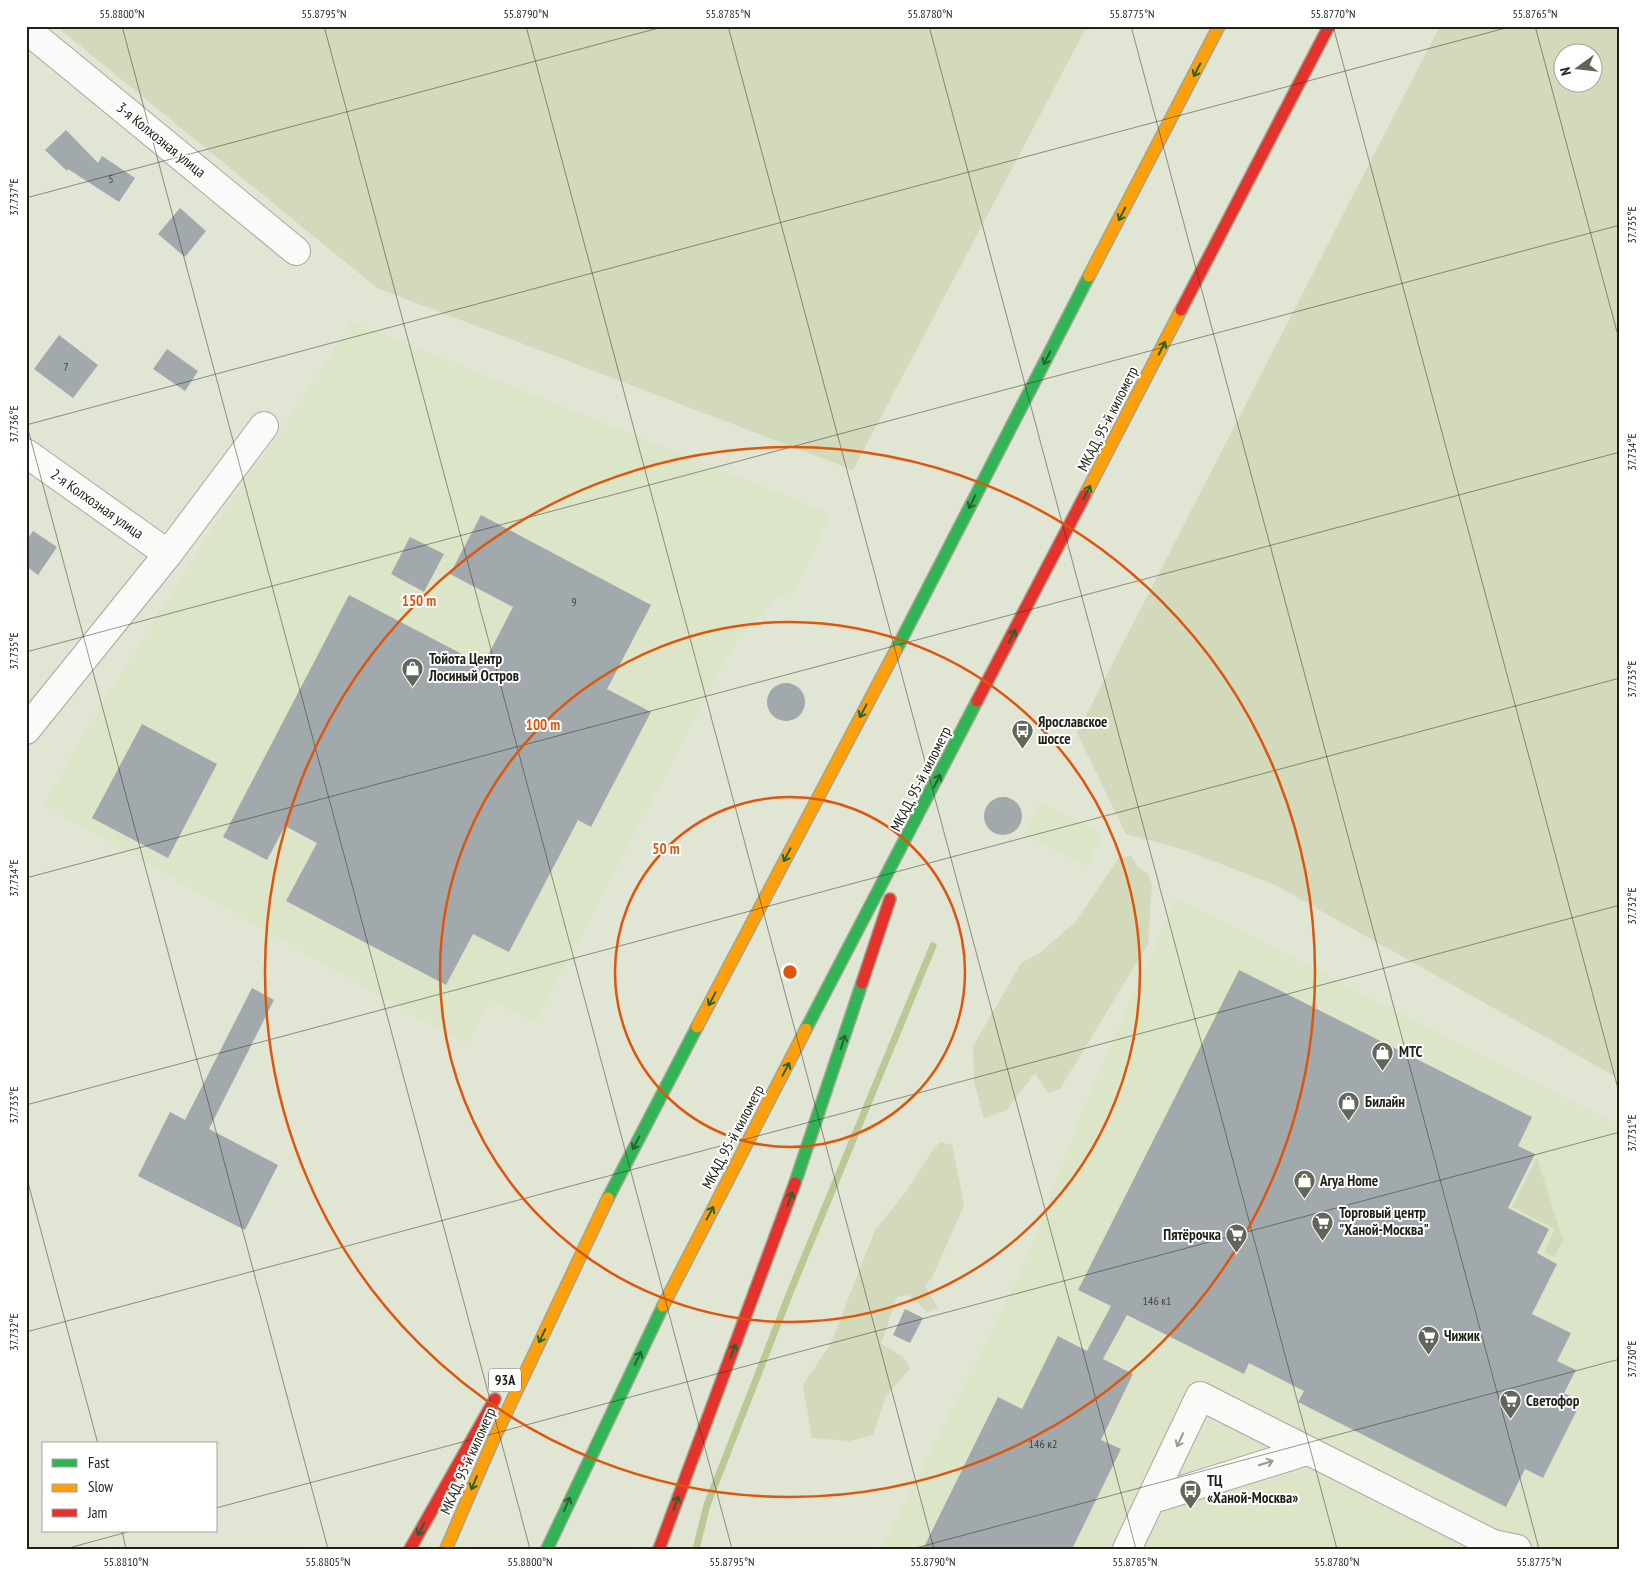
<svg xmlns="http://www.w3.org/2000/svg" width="1646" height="1575" viewBox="0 0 1646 1575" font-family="'PT Sans Narrow',sans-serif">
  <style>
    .built { fill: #dde5c8 }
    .green { fill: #d2dabb; fill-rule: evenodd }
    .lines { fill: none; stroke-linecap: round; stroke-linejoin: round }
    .stream { stroke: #bbc893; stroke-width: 7 }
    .building { fill: #a1a9ac }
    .street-casing { stroke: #a6aa9c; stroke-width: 30 }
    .fast-casing { stroke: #a1a690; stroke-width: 14 }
    .slow-casing { stroke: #a1a690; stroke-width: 14 }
    .jam-casing { stroke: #a1a690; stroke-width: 14 }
    .street { stroke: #fafbf9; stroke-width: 28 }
    .fast { stroke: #30b455; stroke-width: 11 }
    .slow { stroke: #ff9f0a; stroke-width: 11 }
    .jam { stroke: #e5322d; stroke-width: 11 }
    .oneway { stroke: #266332 }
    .oneway2 { stroke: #979993 }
    .ticks { fill: none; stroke: #1e2116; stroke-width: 1; stroke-opacity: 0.45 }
    .ring { fill: none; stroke: #de560c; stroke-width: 2.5 }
    .labels { text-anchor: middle; stroke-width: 4; stroke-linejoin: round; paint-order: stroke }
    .number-label { font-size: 12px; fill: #3f433c }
    .shield { fill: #fff; stroke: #62645c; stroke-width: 1 }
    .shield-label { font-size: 14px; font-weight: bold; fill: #1e2116 }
    .street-label { font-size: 15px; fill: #1e2116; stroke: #fff }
    .poi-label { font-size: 15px; font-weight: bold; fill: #1e2116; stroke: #fff; text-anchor: start }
    .centre { fill: #de560c; stroke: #fff; stroke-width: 2.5 }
    .ring-label { font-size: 15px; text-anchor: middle; font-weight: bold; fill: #de560c; stroke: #fff; stroke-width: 4; stroke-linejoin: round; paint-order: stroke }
    .neatline { fill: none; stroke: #1e2116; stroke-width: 2 }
    .ticks-label { font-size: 12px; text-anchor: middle; fill: #1e2116 }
  </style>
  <rect width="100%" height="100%" fill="#e0e5d4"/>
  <path class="built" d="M352,322l479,192 -41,86 -13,-4 -44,51 -198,376 -45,-24 -23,46 -423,-240 44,-78 132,-210 62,-89z
    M1040,802l63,32 -16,33 -64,-32z
    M1176,898l444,228v423h-739l140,-278 69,-178z"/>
  <path class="green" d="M56,26h1031l-234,444 -476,-182z
    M1440,26h180v1053l-345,-194 -93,-36 -56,-15 -49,-101zM1564,52h30v30h-30z
    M1131,856l6,10 10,7 5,11 -4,60 -88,145 -12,4 -13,-20 -28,37 -23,8 -10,-35 -1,-37 49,-84 18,-9 36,-32 43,-63z
    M940,1142l12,3 12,60 -31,71 -8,10 13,22 -11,4 -18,-17 -12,2 -16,47 22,13 7,11 -25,30 -12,37 -23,6 -38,-3 -9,-53 28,-42 44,-113 30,-37 28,-43z
    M1537,1157l26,84 -9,16 -10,-5 11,-23 -43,-22z"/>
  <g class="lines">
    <path class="stream" d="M696,1549l11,-44 84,-215 142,-344"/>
  </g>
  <path class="building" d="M66,130l32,33 4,-7 33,22 -16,24 -51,-33 -1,2 -22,-21z
    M180,208l26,23 -21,26 -27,-23z
    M59,335l39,30 -25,33 -39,-29z
    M167,349l31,22 -13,20 -32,-22z
    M481,515l170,90 -44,84 44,23 -60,115 -13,-7 -69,132 -36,-18 -27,51 -160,-84 31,-58 -32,-17 -18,34 -44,-23 126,-242 134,70 30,-58 -63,-33z
    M33,531l24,16 -19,28 -12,-9v-25z
    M410,537l34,17 -20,38 -33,-18z
    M767 702a19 19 0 1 1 38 0a19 19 0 1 1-38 0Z
    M142,724l75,40 -49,94 -76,-40z
    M984 816a19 19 0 1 1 38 0a19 19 0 1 1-38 0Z
    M1239,970l293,147 -14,29 17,8 -27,54 41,21 -12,24 20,11 -25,50 39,19 -14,28 19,9 -12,23 17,9 -38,76 -18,-9 -19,38 -208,-105 6,-11 -55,-28 -5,11 -117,-59 -24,44 30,15 -32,66 20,9 -49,100h-149l75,-152 24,12 36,-73 29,15 24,-45 -33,-16z
    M252,988l22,12 -65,129 69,36 -33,65 -107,-54 32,-64 15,8z
    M905,1309l18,9 -13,25 -17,-8z"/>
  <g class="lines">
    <defs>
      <path id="street" d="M26,29l270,222
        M26,453l142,101
        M26,730l142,-176 96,-128
        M1153,1499l154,-48
        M1127,1549l73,-153 293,148 24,5"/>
      <path id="fast" d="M896,650l193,-374
        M806,1029l171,-328
        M795,1183l67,-200
        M608,1198l89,-171
        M547,1549l116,-243"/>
      <path id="slow" d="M1089,276l130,-250
        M1085,495l96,-185
        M697,1027l199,-377
        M663,1306l143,-277
        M446,1549l45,-104 117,-247"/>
      <path id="jam" d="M1181,310l148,-284
        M977,701l108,-206
        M862,983l28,-84
        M410,1549l85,-150
        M659,1549l136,-366"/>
    </defs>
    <use href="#street" class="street-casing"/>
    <use href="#fast" class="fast-casing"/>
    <use href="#slow" class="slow-casing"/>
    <use href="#jam" class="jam-casing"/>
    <use href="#street" class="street"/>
    <use href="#fast" class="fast"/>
    <use href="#slow" class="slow"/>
    <use href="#jam" class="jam"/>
  </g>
  <defs><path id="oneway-shaft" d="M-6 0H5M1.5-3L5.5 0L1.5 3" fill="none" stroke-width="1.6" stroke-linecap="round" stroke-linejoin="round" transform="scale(1.25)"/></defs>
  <g class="oneway">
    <use href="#oneway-shaft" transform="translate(1197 70) rotate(117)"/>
    <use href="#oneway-shaft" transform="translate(1122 214) rotate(117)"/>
    <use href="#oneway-shaft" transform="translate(1162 348) rotate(-63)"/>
    <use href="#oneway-shaft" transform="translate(1047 358) rotate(117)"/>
    <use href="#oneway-shaft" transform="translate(1087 492) rotate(-63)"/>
    <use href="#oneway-shaft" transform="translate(972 502) rotate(117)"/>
    <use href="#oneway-shaft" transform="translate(1012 636) rotate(-63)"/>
    <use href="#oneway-shaft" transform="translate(863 711) rotate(118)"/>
    <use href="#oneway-shaft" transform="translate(937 781) rotate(-63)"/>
    <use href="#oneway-shaft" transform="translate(787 855) rotate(118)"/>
    <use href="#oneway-shaft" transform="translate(712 999) rotate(118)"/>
    <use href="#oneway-shaft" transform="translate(843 1042) rotate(-72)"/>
    <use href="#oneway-shaft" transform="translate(786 1069) rotate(-62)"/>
    <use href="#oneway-shaft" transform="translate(636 1143) rotate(118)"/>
    <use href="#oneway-shaft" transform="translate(790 1199) rotate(-70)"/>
    <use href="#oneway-shaft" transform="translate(710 1213) rotate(-62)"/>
    <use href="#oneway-shaft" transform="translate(542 1336) rotate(115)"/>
    <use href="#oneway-shaft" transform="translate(733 1351) rotate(-70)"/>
    <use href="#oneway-shaft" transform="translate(638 1358) rotate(-64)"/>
    <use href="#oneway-shaft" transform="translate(474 1483) rotate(113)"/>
    <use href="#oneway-shaft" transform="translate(676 1503) rotate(-70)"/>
    <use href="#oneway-shaft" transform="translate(567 1504) rotate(-66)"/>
    <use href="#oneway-shaft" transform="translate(421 1529) rotate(119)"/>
  </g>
  <g class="oneway2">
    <use href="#oneway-shaft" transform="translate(1180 1440) rotate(115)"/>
    <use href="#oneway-shaft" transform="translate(1266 1463) rotate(-17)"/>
  </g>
  <path class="ticks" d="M122,26l408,1523M324,26l408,1523M526,26l408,1523M728,26l408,1523M929,26l408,1523M1131,26l408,1523M1333,26l287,1070M1535,26l85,317M26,198l640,-172M26,422l302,1127M26,425l1487,-399M26,652l1594,-427M26,878l1594,-426M26,1105l1594,-427M26,1175l72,269M26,1332l1594,-427M216,1508l1404,-376M122,1531l4,18M65,1549l66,-18M912,1549l708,-190"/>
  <g class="ring">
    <circle cx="790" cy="972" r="175"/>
    <circle cx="790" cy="972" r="350"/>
    <circle cx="790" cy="972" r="525"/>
  </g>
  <defs>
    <symbol id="shop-pin" viewBox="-11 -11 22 30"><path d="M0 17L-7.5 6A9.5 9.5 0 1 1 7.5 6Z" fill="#626658" stroke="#fff"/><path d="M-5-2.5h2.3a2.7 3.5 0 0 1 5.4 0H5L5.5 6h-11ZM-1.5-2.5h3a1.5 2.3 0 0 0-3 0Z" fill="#fff"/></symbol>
    <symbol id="bus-pin" viewBox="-11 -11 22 30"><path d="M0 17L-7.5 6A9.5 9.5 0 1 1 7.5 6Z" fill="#626658" stroke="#fff"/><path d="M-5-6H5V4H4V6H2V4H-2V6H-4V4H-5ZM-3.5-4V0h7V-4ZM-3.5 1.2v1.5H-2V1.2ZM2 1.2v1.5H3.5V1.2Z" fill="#fff"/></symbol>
    <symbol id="supermarket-pin" viewBox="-11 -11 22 30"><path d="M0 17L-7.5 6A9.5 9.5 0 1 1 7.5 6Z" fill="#626658" stroke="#fff"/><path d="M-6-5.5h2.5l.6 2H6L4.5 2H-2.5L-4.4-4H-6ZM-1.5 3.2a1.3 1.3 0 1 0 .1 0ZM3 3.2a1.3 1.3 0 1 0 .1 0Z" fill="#fff"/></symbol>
  </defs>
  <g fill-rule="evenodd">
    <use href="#shop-pin" x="400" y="656" width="25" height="34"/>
    <use href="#bus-pin" x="1010" y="718" width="25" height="34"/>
    <use href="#shop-pin" x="1370" y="1040" width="25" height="34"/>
    <use href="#shop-pin" x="1336" y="1090" width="25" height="34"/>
    <use href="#shop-pin" x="1292" y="1168" width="25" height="34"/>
    <use href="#supermarket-pin" x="1310" y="1210" width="25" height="34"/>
    <use href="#supermarket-pin" x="1224" y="1222" width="25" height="34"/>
    <use href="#supermarket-pin" x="1416" y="1324" width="25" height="34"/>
    <use href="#supermarket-pin" x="1498" y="1388" width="25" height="34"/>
    <use href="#bus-pin" x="1178" y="1478" width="25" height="34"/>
  </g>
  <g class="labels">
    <g class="number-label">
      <text x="111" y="183">5</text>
      <text x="66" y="371">7</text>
      <text x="574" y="606">9</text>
      <text x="1157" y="1305">146 к1</text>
      <text x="1043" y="1448">146 к2</text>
    </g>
    <rect class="shield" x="489" y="1368.5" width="32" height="23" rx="4"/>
    <g class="shield-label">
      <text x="505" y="1385">93A</text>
    </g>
    <g class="street-label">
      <text transform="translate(161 140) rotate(39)" y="5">3-я Колхозная улица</text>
      <text transform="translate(1108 419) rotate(-63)" y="5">МКАД, 95-й километр</text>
      <text transform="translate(97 504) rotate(35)" y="5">2-я Колхозная улица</text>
      <text transform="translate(921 779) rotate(-63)" y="5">МКАД, 95-й километр</text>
      <text transform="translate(733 1137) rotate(-62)" y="5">МКАД, 95-й километр</text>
      <text transform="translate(468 1461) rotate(-66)" y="5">МКАД, 95-й километр</text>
    </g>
    <g class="poi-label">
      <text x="429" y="664">Тойота Центр<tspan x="429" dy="17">Лосиный Остров</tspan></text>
      <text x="1038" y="727">Ярославское<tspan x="1038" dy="17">шоссе</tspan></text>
      <text x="1399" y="1057">МТС</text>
      <text x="1365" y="1107">Билайн</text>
      <text x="1320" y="1186">Arya Home</text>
      <text x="1339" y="1218">Торговый центр<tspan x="1339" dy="17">"Ханой-Москва"</tspan></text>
      <text x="1221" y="1240" text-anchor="end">Пятёрочка</text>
      <text x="1444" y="1341">Чижик</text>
      <text x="1526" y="1406">Светофор</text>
      <text x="1207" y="1486">ТЦ<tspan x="1207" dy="17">«Ханой-Москва»</tspan></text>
    </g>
  </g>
  <circle cx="790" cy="972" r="8" class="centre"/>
  <g class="ring-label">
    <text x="419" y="606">150 m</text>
    <text x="543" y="730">100 m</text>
    <text x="666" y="854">50 m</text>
  </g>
  <rect width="1646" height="1575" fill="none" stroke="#ffffff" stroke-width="55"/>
  <rect x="42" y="1442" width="175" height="90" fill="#ffffff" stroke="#a5a6a2"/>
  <rect x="52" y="1459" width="25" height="8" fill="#30b455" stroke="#a5a6a2"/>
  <text x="88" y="1468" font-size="15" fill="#1e2116">Fast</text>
  <rect x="52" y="1484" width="25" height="8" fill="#ff9f0a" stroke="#a5a6a2"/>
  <text x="88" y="1492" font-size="15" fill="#1e2116">Slow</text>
  <rect x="52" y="1509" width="25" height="8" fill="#e5322d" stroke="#a5a6a2"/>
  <text x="88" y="1518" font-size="15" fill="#1e2116">Jam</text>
  <g transform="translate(1578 68) rotate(255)"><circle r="24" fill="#ffffff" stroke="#a5a6a2"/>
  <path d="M0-4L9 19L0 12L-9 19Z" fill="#626658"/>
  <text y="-8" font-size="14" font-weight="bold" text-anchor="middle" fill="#1e2116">N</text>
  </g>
  <rect x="28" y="28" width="1590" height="1520" class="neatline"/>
  <g class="ticks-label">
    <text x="122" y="18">55.8800°N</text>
    <text x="324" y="18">55.8795°N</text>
    <text x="526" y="18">55.8790°N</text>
    <text x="728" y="18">55.8785°N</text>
    <text x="930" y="18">55.8780°N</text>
    <text x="1132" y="18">55.8775°N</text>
    <text x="1333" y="18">55.8770°N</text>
    <text x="1535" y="18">55.8765°N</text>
    <text transform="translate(14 197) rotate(-90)" y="4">37.737°E</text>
    <text transform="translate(1632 225) rotate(-90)" y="4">37.735°E</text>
    <text transform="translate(14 424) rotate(-90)" y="4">37.736°E</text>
    <text transform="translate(1632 452) rotate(-90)" y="4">37.734°E</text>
    <text transform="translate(14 651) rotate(-90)" y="4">37.735°E</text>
    <text transform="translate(1632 679) rotate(-90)" y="4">37.733°E</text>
    <text transform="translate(14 878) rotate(-90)" y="4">37.734°E</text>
    <text transform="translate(1632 906) rotate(-90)" y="4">37.732°E</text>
    <text transform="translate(14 1105) rotate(-90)" y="4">37.733°E</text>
    <text transform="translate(1632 1133) rotate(-90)" y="4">37.731°E</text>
    <text transform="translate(14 1332) rotate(-90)" y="4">37.732°E</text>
    <text transform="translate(1632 1359) rotate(-90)" y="4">37.730°E</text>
    <text x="126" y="1566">55.8810°N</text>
    <text x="328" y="1566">55.8805°N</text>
    <text x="530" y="1566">55.8800°N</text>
    <text x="732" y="1566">55.8795°N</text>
    <text x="933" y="1566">55.8790°N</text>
    <text x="1135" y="1566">55.8785°N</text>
    <text x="1337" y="1566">55.8780°N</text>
    <text x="1539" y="1566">55.8775°N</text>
  </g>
</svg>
